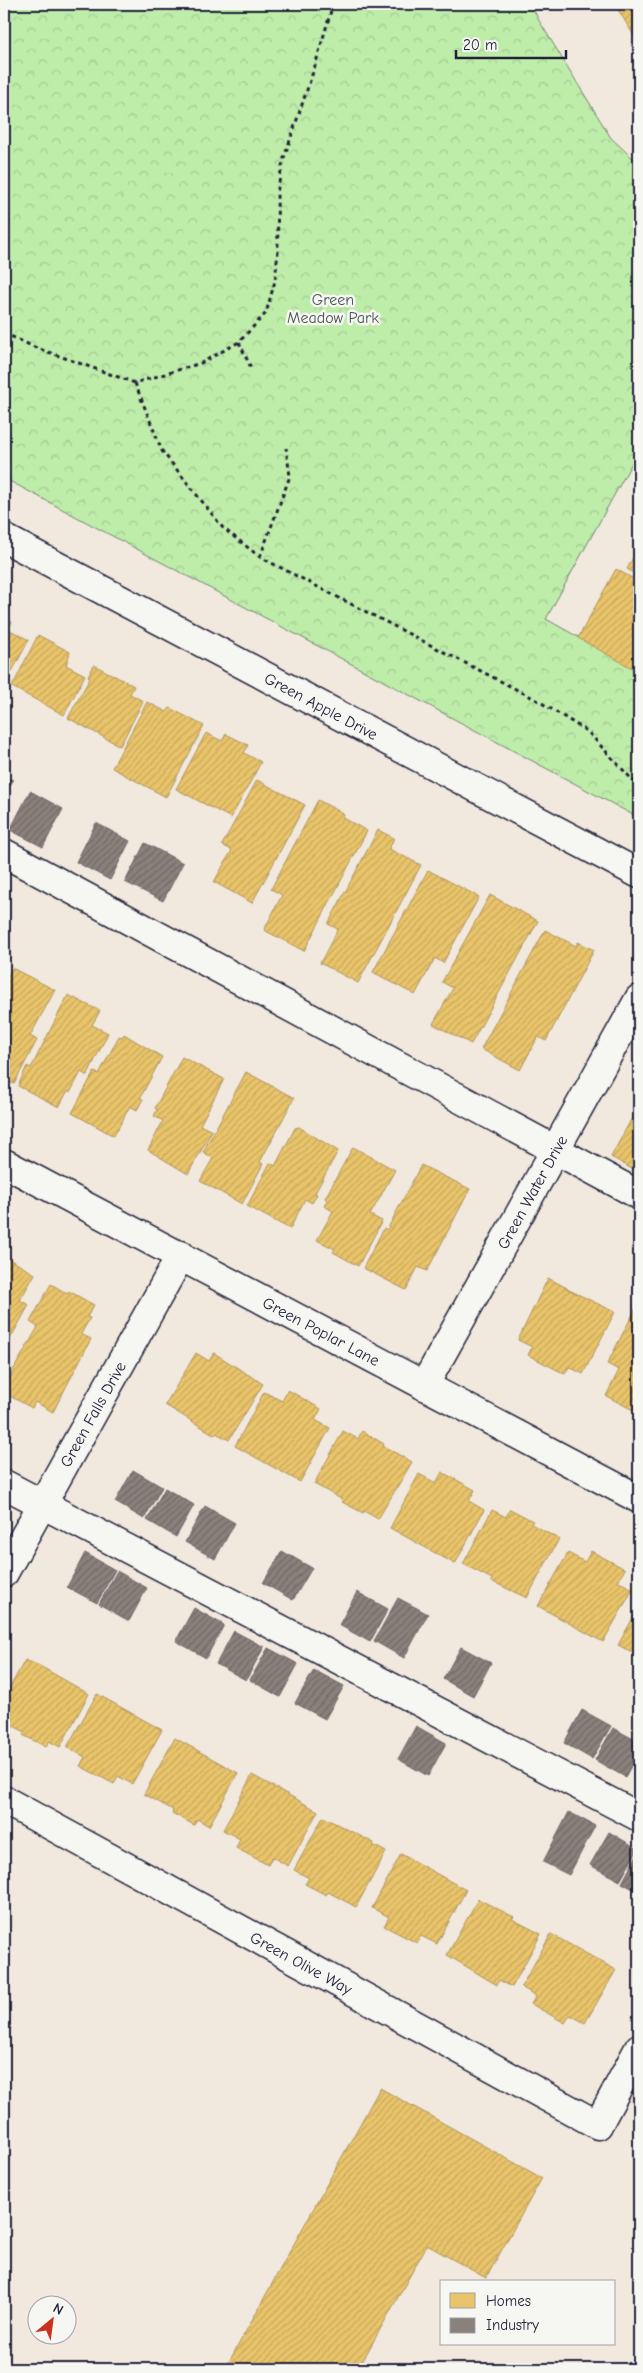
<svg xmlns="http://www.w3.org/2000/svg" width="643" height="2373" viewBox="0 0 643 2373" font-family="'Comic Neue',sans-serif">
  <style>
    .park { fill: url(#park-crowns); stroke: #708772 }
    .homes { fill: url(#homes-hatch); stroke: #ad935c }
    .industry { fill: url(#industry-hatch); stroke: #6b6468 }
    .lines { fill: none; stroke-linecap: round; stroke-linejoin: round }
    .minor-casing { stroke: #22223b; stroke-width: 31 }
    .path { stroke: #22223b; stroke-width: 3; stroke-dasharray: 4 4; stroke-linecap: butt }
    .minor { stroke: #f6f6f2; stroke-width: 28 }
    .labels { text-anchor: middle; stroke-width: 5; stroke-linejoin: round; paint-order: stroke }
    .park-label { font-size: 16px; fill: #495456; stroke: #f6f6f2 }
    .street-label { font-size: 16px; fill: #22223b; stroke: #f6f6f2 }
  </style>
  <defs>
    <pattern id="park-crowns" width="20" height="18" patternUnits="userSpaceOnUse" patternTransform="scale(1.25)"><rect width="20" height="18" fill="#beeca9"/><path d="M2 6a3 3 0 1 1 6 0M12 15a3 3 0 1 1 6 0" fill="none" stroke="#a3ca92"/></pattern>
    <pattern id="homes-hatch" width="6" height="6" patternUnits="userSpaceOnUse" patternTransform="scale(1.25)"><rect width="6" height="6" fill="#e9c46a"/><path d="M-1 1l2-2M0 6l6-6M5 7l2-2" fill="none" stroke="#c8a85d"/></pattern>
    <pattern id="industry-hatch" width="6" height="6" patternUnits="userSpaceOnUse" patternTransform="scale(1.25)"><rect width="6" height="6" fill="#8a817c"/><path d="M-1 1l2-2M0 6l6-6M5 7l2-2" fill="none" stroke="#706967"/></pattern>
  </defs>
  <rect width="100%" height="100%" fill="#f1e8de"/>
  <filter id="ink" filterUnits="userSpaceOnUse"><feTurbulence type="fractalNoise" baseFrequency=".02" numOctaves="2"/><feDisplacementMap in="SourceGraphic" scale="10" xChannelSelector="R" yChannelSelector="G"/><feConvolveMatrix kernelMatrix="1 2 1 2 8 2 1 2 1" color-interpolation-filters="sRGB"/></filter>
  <g filter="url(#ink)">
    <path class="park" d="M4,4h527l7,15 73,119 28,26v286l-93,169 93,52v147l-635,-340z"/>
    <path class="homes" d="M624,4h15v33l-3,2 -19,-31z
      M639,546v30l-12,-7z
      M616,569l23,13v90l-61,-34z
      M4,617l8,5 -4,7 21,11 -25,46z
      M38,635l32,17 -4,13 19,10 -21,40 -52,-28z
      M94,665l40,21 -4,8 13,7 -23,45 -52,-28 22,-40 -2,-2z
      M147,702l20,10 3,-4 34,18 -38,71 -54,-29z
      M206,733l16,8 4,-7 22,11 -4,8 17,9 -30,56 -55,-29z
      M257,780l48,25 -53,98 -38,-21 18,-32 -10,-5z
      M318,800l26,14 -2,3 25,14 -63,120 -40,-21 18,-35 -11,-6z
      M378,830l16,8 -5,11 32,16 -63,118 -38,-20 18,-34 -10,-5z
      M428,870l51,27 -36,66 -8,-5 -20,37 -42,-23z
      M490,895l48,26 -67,123 -38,-20 20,-36 -11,-6z
      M545,930l31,16 2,-4 16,8 -48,91 -8,-4 -18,33 -39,-21z
      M12,968l43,22 -25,46 7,4 -23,44 -10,-5v-102l1,-3 3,2z
      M68,995l32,16 -8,14 16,8 -21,43 -6,-4 -10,19 -4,1 -8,15 -41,-21 9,-20 4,2z
      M124,1034l38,23 -22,41 3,1 -6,11 -7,-4 -16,30 -42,-23 22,-41 5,2 20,-38 3,1z
      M182,1057l42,22 -24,46 12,6 -24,43 -40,-24 15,-29 -9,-5 3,-6 -2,-2z
      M246,1072l48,26 -34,64 3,2 -21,40 -42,-23 13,-23 -10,-6z
      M635,1112l4,2v59l-28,-16z
      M299,1127l39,24 -23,42 2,1 -5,9 -7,-4 -15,30 -43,-23 23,-43 5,3 20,-38z
      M353,1147l42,23 -25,45 12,6 -24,45 -25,-14 2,-3 -18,-9 16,-29 -9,-5 3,-6 -2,-2z
      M421,1165l49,24 -43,82 -9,-4 -12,23 -43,-22 21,-40 3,2z
      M4,1256l31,18 -15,26 9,5 -25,45z
      M548,1278l19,10v1l48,23 -32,62 -14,-7 -4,7 -37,-19 4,-8 -14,-7z
      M51,1284l17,10 1,-3 25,14 -7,12 3,1 -9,16 10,5 -38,73 -18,-10 -3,6 -28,-15v-7l34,-59 -8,-5z
      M636,1308l3,2v103l-33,-17 13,-26 -12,-6z
      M196,1353l13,8 5,-8 49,31 -34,56 -13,-7 -1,2 -50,-30z
      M288,1390l33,19 -6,11 15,8 -30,54 -65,-36 29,-54 18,9z
      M343,1431l15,8 4,-8 22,13 -1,2 29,16 -34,57 -14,-8 -1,2 -21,-11 1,-2 -29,-16z
      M442,1472l33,18 -6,11 15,9 -29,54 -65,-36 29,-54 17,9z
      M510,1509l23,12 -2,3 28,15 -32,59 -36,-17 1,-2 -29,-15 29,-54 14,7z
      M591,1551l34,18 -7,12 15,8 -30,53 -65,-36 30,-53 17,9z
      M639,1607v49l-21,-11z
      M25,1660l15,6 49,28 -29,53 -11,-6 -3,6 -23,-12 2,-3 -21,-11v-23z
      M97,1694l65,36 -30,54 -14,-8 -4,8 -34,-18 5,-9 -18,-10z
      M175,1738l63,35 -29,53 -12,-7 -3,6 -22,-12 1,-3 -29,-16z
      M252,1775l66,36 -30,55 -16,-9 -4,8 -32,-17 4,-9 -17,-9z
      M323,1817l51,26 -1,2 13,7 -30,55 -28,-15 -2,3 -21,-11 4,-6 -15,-8z
      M401,1854l65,36 -29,54 -16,-8 -4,7 -33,-17 5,-9 -17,-9z
      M478,1899l36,18 -2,2 29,15 -29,53 -13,-7 -2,5 -50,-30z
      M551,1934l65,36 -31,53 -15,-8 -5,8 -34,-19 5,-8 -15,-9z
      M380,2088l162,90 -56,100 -59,-33 -69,124h-133z"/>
    <path class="industry" d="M4,776l9,4 -9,17z
      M30,791l33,18 -20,38 -33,-17z
      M96,823l34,18 -20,39 -34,-18z
      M145,843l38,20 -20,38 -38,-19z
      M133,1470l29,17 -18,32 -29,-17z
      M165,1488l29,17 -18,32 -29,-17z
      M205,1506l30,17 -20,36 -30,-17z
      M282,1551l30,17 -19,32 -30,-17z
      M85,1553l30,17 -18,33 -30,-16z
      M117,1571l30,17 -18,33 -30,-17z
      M357,1592l31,17 -18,33 -31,-17z
      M398,1598l30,16 -24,44 -30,-17z
      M194,1608l30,17 -18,33 -30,-17z
      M234,1631l30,16 -18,33 -30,-16z
      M461,1647l30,16 -18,33 -30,-17z
      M268,1648l30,16 -18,33 -30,-17z
      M314,1670l30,16 -19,33 -30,-16z
      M582,1710l29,16 -19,33 -28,-16z
      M416,1726l30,17 -18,33 -30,-17z
      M613,1728l26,14v10l-14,25 -30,-17z
      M569,1812l26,14 -26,49 -26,-13z
      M609,1832l29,17 -18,32 -30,-16z
      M639,1851v41l-17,-9z"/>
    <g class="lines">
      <defs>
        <g id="minor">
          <path id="s1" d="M4,538l635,336"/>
          <path d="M4,853l635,342"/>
          <path id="s2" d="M4,1163l635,336"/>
          <path id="s3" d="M424,1386l215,-387"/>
          <path d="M4,1484l635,333"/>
          <path id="s4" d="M4,1573l177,-318"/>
          <path id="s5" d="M4,1800l594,325 41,-77"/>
        </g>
      </defs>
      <use href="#minor" class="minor-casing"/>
      <path class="path" d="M4,333l30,14 101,36 66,-20 38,-21 27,-29 9,-32 3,-30 -1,-58 6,-32 31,-92 19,-65
        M239,342l13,28
        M135,383l27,68 61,77 37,29 277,143 51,32 51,55
        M260,557l30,-81 -4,-28"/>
      <use href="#minor" class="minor"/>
    </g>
  </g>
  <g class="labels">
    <g class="park-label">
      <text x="333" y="305">Green<tspan x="333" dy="18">Meadow Park</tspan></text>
    </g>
    <g class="street-label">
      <text dy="6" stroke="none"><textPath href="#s1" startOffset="359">Green Apple Drive</textPath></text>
      <text dy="6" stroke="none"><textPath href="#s3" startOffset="222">Green Water Drive</textPath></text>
      <text dy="6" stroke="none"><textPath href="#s2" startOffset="359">Green Poplar Lane</textPath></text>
      <text dy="6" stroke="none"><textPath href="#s4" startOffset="182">Green Falls Drive</textPath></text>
      <text dy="6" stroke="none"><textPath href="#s5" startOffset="339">Green Olive Way</textPath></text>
    </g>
  </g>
  <rect width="643" height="2373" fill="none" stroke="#f6f6f2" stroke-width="20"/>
  <rect x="10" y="10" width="623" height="2353" fill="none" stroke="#22223b" stroke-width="2" filter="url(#ink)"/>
  <rect x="440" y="2280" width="175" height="65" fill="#f6f6f2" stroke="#a1a1a9"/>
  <rect x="450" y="2293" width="25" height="15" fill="#e9c46a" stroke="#a1a1a9"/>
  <text x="486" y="2306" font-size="15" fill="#22223b">Homes</text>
  <rect x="450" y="2318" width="25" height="15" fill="#8a817c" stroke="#a1a1a9"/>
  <text x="486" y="2330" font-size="15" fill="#22223b">Industry</text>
  <g transform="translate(52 2320) rotate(29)"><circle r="24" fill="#f6f6f2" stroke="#a1a1a9"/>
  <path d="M0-4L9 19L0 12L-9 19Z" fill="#c8321e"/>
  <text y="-8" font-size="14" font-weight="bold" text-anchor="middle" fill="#22223b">N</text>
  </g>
  <path d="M456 50v8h110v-8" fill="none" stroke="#22223b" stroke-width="2.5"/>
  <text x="463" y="50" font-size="15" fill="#22223b" stroke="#f6f6f2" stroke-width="4" paint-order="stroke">20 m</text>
</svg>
